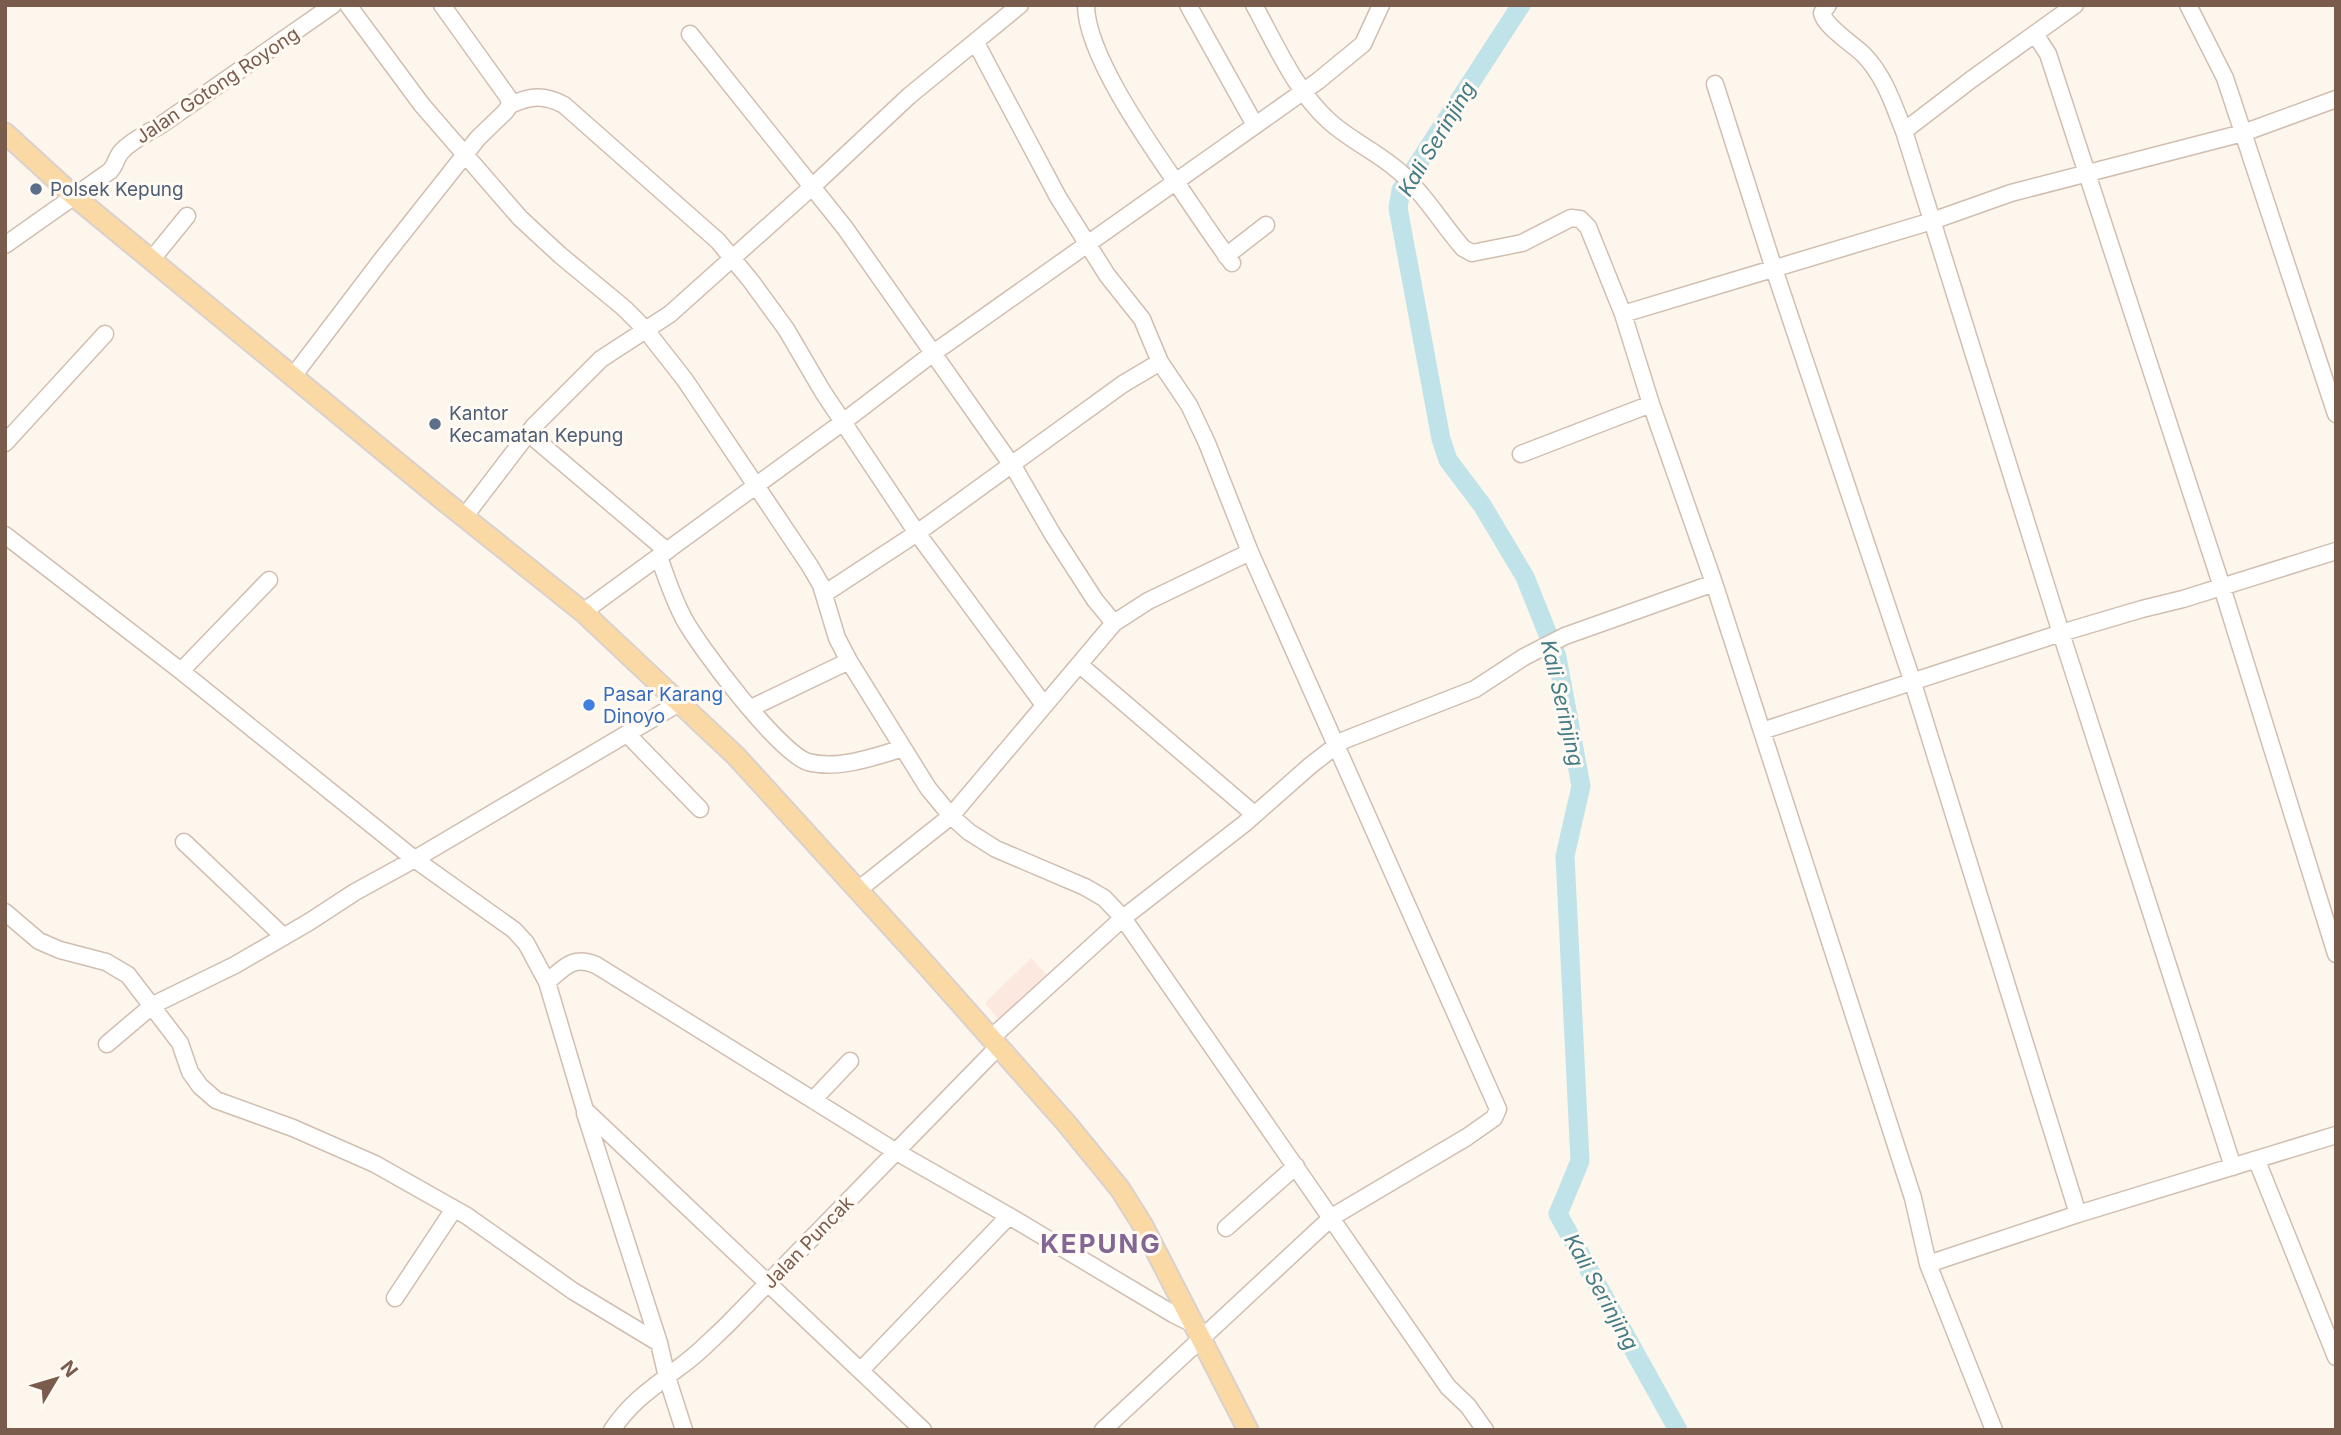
<svg xmlns="http://www.w3.org/2000/svg" width="2341" height="1435" viewBox="0 0 2341 1435" font-family="Inter,sans-serif">
  <style>
    .commercial { fill: #fde8e0 }
    .lines { fill: none; stroke-linecap: round; stroke-linejoin: round }
    .river { stroke: #bfe3e8; stroke-width: 19 }
    .minor-casing { stroke: #d1beb0; stroke-width: 19 }
    .major-casing { stroke: #dad1cd; stroke-width: 23 }
    .minor { stroke: #fff; stroke-width: 16 }
    .major { stroke: #fbd9a5; stroke-width: 19 }
    .service-dot { fill: #5c6f8a; stroke: #fffaf3; stroke-width: 2.5 }
    .shop-dot { fill: #3f7fe0; stroke: #fffaf3; stroke-width: 2.5 }
    .labels { text-anchor: middle; stroke-width: 6; stroke-linejoin: round; paint-order: stroke }
    .street-label { font-size: 19px; fill: #7a5c4d; stroke: #fffaf3 }
    .service-label { font-size: 19px; fill: #4e5e75; stroke: #fffaf3; text-anchor: start }
    .shop-label { font-size: 19px; fill: #366cbe; stroke: #fffaf3; text-anchor: start }
    .water-label { font-size: 21px; font-style: italic; fill: #437c86; stroke: #fffaf3 }
    .district-label { font-size: 26px; font-weight: bold; letter-spacing: 2px; fill: #846695; stroke: #fffaf3 }
  </style>
  <rect width="100%" height="100%" fill="#fdf6ec"/>
  <path class="commercial" d="M1031,958l16,17 -47,46 -15,-18z"/>
  <g class="lines">
    <path class="river" d="M1521,5l-120,185 -3,18 43,231 7,21 34,45 43,72 32,80 24,129 -16,70 15,305 -22,53 120,216"/>
    <defs>
      <path id="minor" d="M348,5l74,100 98,113 40,37 64,53 21,21 40,51 125,186 11,19 16,53 12,23 79,127 23,28 18,16 27,17 89,38 19,11 19,20 325,469 20,19 17,24
        M1086,5c0,50 65,141 94,183 17,25 34,51 52,75
        M1188,5l67,120
        M1254,5c22,40 41,85 75,116 23,21 51,32 73,53 24,22 40,50 61,74l9,5 50,-10 49,-25 9,1 8,8 35,87 28,90 63,179 199,615 15,66 66,166
        M1828,5l-6,8c3,14 31,31 42,42 21,22 29,49 40,76l157,502 172,534
        M2188,5l37,73 111,336
        M690,34l155,194 171,243 37,64 42,65 19,23
        M2035,34l13,20 174,533 114,367
        M976,43l82,154 49,78 35,44 18,43 29,43 18,38 43,109 248,557 -4,9 -27,19 -135,80 -229,213
        M1715,84l59,185 138,411 166,534
        M510,105c20,-9 34,-11 54,0l154,136 33,40 35,48 37,63 94,141 127,172
        M1904,131l68,-52 103,-74
        M5,245l105,-74c6,-6 6,-14 12,-20 10,-11 26,-18 39,-26l172,-120
        M1226,256l40,-31
        M152,259l35,-43
        M1623,314l309,-93 79,-28 232,-60 93,-34
        M294,375l89,-117 95,-120 27,-26 5,-7 -2,-8 -66,-92
        M528,433l139,118
        M5,443l100,-109
        M1521,454l130,-50
        M465,516l68,-89 68,-68 69,-45 143,-128 96,-90 111,-91
        M5,535l176,136 232,187 101,72 12,13 21,39 38,128 338,320
        M659,557c7,20 14,41 24,60 15,29 96,136 125,145 29,8 67,-5 95,-14
        M824,594l93,-61 206,-149 37,-22
        M583,612l260,-190 89,-68 386,-273 45,-37 18,-39
        M1080,665l174,149
        M181,671l88,-91
        M751,708l98,-47
        M1762,731l299,-98 81,-24 41,-10 153,-48
        M628,735l72,74
        M184,842l99,94
        M858,890l93,-74 163,-193 34,-22 102,-49
        M5,912l34,29 21,9 46,12 22,13 52,68 10,29 10,14 16,14 77,28 82,36 92,52 106,75 86,52
        M547,982c17,-14 25,-27 49,-17l299,186 114,65 164,98 20,10
        M991,1038l132,-120 121,-94 67,-59 31,-24 133,-52 49,-32 41,-21 149,-53
        M107,1044l46,-39 82,-40 74,-43 46,-30 60,-33 264,-156
        M813,1100l37,-39
        M585,1113l74,230 8,34 17,53
        M2257,1161l79,196
        M1226,1228l70,-62
        M1928,1264l150,-50 258,-79
        M395,1298l59,-89
        M862,1369l147,-153
        M612,1430c20,-30 42,-43 69,-64 17,-12 31,-27 46,-41l271,-278"/>
      <path id="major" d="M5,133l70,64 363,299 145,116 153,144 192,211 139,157 53,65 22,35 106,206"/>
    </defs>
    <use href="#minor" class="minor-casing"/>
    <use href="#major" class="major-casing"/>
    <use href="#minor" class="minor"/>
    <use href="#major" class="major"/>
  </g>
  <g class="service-dot">
    <circle cx="36" cy="189" r="7"/>
    <circle cx="435" cy="424" r="7"/>
  </g>
  <circle class="shop-dot" cx="589" cy="705" r="7"/>
  <g class="labels">
    <g class="street-label">
      <text transform="translate(217 85) rotate(-34)" y="7">Jalan Gotong Royong</text>
      <text transform="translate(808 1242) rotate(-46)" y="7">Jalan Puncak</text>
    </g>
    <g class="service-label">
      <text x="50" y="196">Polsek Kepung</text>
      <text x="449" y="420">Kantor<tspan x="449" dy="22">Kecamatan Kepung</tspan></text>
    </g>
    <g class="shop-label">
      <text x="603" y="701">Pasar Karang<tspan x="603" dy="22">Dinoyo</tspan></text>
    </g>
    <g class="water-label">
      <text transform="translate(1437 139) rotate(-59)" y="7">Kali Serinjing</text>
      <text transform="translate(1562 703) rotate(77)" y="7">Kali Serinjing</text>
      <text transform="translate(1601 1292) rotate(61)" y="7">Kali Serinjing</text>
    </g>
    <g class="district-label">
      <text x="1101" y="1253">KEPUNG</text>
    </g>
  </g>
  <rect width="2341" height="1435" fill="none" stroke="#7a5c4d" stroke-width="14"/>
  <g transform="translate(56 1379) rotate(52)" stroke="#fffaf3" stroke-width="5" paint-order="stroke">
  <path d="M0-5L12 26L0 18L-12 26Z" fill="#7a5c4d"/>
  <text y="-10" font-size="19" font-weight="bold" text-anchor="middle" fill="#7a5c4d">N</text>
  </g>
</svg>
